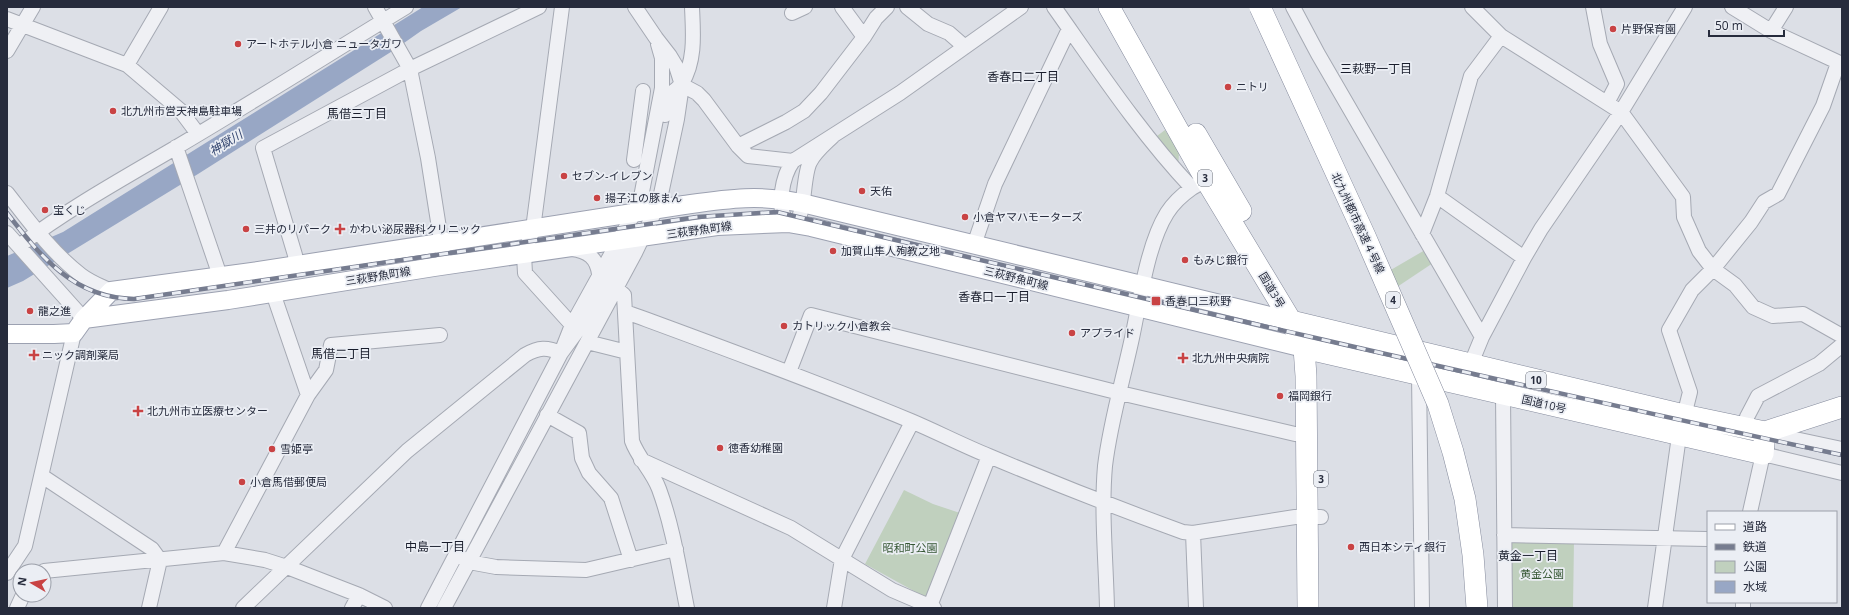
<svg xmlns="http://www.w3.org/2000/svg" width="1849" height="615" viewBox="0 0 1849 615" font-family="'Open Sans','Noto Sans JP',sans-serif">
  <style>
    .green { fill: #c0d0be }
    .water { fill: #98a7c5 }
    .lines { fill: none; stroke-linecap: round; stroke-linejoin: round }
    .minor-casing { stroke: #a5a9b3; stroke-width: 16 }
    .major-casing { stroke: #9ca1b1; stroke-width: 20 }
    .highway-casing { stroke: #848a9c; stroke-width: 22 }
    .minor { stroke: #eff0f4; stroke-width: 14 }
    .major { stroke: #fff; stroke-width: 18 }
    .highway { stroke: #fff; stroke-width: 21 }
    .rail-casing { stroke: #767c8f; stroke-width: 4.5 }
    .rail { stroke: #ebeef4; stroke-width: 3; stroke-dasharray: 9; stroke-linecap: butt }
    .highway-bridge-casing { stroke: #848a9c; stroke-width: 22; stroke-linecap: butt }
    .highway-bridge { stroke: #fff; stroke-width: 21 }
    .poi-dot { fill: #c94344; stroke: #ebeef4; stroke-width: 1.5 }
    .labels { text-anchor: middle; stroke-width: 3.5; stroke-linejoin: round; paint-order: stroke }
    .shield { fill: #ebeef4; stroke: #616673; stroke-width: 1 }
    .shield-label { font-size: 10px; font-weight: bold; fill: #262b3c }
    .poi-label { font-size: 11px; fill: #262b3c; stroke: #ebeef4; text-anchor: start }
    .street-label { font-size: 11px; fill: #262b3c; stroke: #ebeef4 }
    .park-label { font-size: 11px; fill: #365734; stroke: #ebeef4 }
    .neighbourhood-label { font-size: 12px; fill: #191d2c; stroke: #ebeef4 }
    .water-label { font-size: 12px; font-style: italic; fill: #32446e; stroke: #ebeef4 }
  </style>
  <rect width="100%" height="100%" fill="#dcdfe6"/>
  <path class="green" d="M1165,130l14,22 -1,18 -25,-31z
    M1425,250l8,13 -48,32 -8,-17z
    M904,490l29,14 27,9 -33,83h-4l-58,-32z
    M1510,538l64,3 -1,67h-63z"/>
  <path class="water" d="M423,7h39l-41,24 -27,19 -196,124 -175,107 -16,7v-32l56,-24z"/>
  <g class="lines">
    <defs>
      <path id="minor" d="M375,7l35,62 18,89 17,108
        M562,7l-29,222 -9,26 1,18 47,52
        M842,7l22,30
        M907,7l21,17 21,9 16,14
        M1054,7c44,62 86,126 138,181l7,-4
        M1293,7l25,47 164,283
        M1472,7l29,29 120,76 62,85 1,20 15,34 14,18 22,16 18,22 20,9 30,-2 39,22
        M1593,7l7,37 17,40 -10,19
        M1732,7l39,24 71,33
        M792,13l13,-6
        M7,19l120,46 53,45 18,24
        M1771,31l15,-24
        M7,51l26,-44
        M127,65l34,-58
        M682,85l15,8 7,7 34,46 10,10 45,5
        M665,115c1,-9 3,-16 8,-23 3,-3 7,-5 9,-9 14,-23 11,-51 10,-76
        M833,136c-8,8 -18,16 -23,26 -7,13 -5,50 -13,58 -3,2 -6,2 -9,3 -13,-14 -5,-48 5,-62l107,-68 121,-86
        M738,146l48,-24 18,-11 17,-18 43,-56 12,-19 11,-11
        M176,147l44,129
        M634,160l9,-69
        M7,193c22,28 45,60 74,82 9,7 20,11 30,16
        M1437,196l87,62
        M7,233l77,86
        M1422,234l15,-38 34,-120 30,-40
        M974,245l21,-61 74,-155
        M19,246c49,-37 103,-67 156,-98 78,-46 154,-94 231,-141
        M572,249c16,2 25,9 27,25
        M296,265l-1,-10 -32,-107 147,-79 129,-62
        M616,288l8,7 8,146c6,17 21,31 27,48 14,38 20,79 28,119
        M626,312c95,35 191,70 285,109 26,11 51,24 78,35 64,27 128,52 194,76l10,1 102,-16h26
        M587,342l40,10
        M1468,371l14,-34 42,-79 17,-29 80,-117 64,-105
        M789,372l22,-57 309,78 175,41 12,1
        M1419,375l3,233
        M308,395l18,-25 5,-25 109,-10
        M1503,395l2,213
        M547,415l32,18 3,25 7,15 22,25 20,62
        M1745,428l2,-11 11,-21 61,-32 23,-19
        M1767,433l75,16
        M641,460l150,68 101,62 42,18
        M42,476l110,73 8,11 -11,48
        M1750,512l13,-58 79,19
        M1193,533l3,75
        M1504,535l204,4
        M224,553l84,-158 -35,-102
        M462,558l7,4 27,5 90,3 90,-21
        M44,571l180,-18 41,7 22,7 72,28 26,13
        M7,573l18,-27 49,-213
        M930,606l59,-150
        M17,608l6,-13
        M243,608l164,-157 118,-96c14,-8 22,-8 36,-2l25,-34 50,-86
        M352,608l7,-13
        M428,608l133,-255 11,-28 62,-112 7,-16 21,-109v-30l-4,-14
        M444,608l191,-355 21,-44 5,-15 16,-75 5,-34 -6,-19 -6,-10 -14,-18 -21,-31
        M834,608l8,-49 70,-137
        M1107,608c-1,-46 -6,-97 -2,-142 5,-43 18,-86 27,-128 8,-37 15,-93 35,-125 7,-11 15,-18 25,-25
        M1655,608l24,-172 11,-44 -21,-62 23,-40 21,-21 38,-47 13,-20 14,-8 45,-88 15,-43
        M1743,608v-6"/>
      <path id="major" d="M84,319l144,-19 206,-33 283,-41 71,-3 23,4 493,121
        M7,334h47l20,-1 10,-14 27,-28 141,-19 432,-67c43,-6 74,-11 118,-2l489,118"/>
      <path id="highway" d="M1109,7l97,173 85,141 13,27 2,28 2,232
        M1196,134l45,77
        M1291,321l393,94 81,17 77,-25
        M1304,348l459,106 2,-22"/>
    </defs>
    <use href="#minor" class="minor-casing"/>
    <use href="#major" class="major-casing"/>
    <use href="#highway" class="highway-casing"/>
    <use href="#minor" class="minor"/>
    <use href="#major" class="major"/>
    <use href="#highway" class="highway"/>
    <defs>
      <path id="rail" d="M7,213c34,44 67,85 127,86l563,-82 80,-5c355,84 709,167 1065,243"/>
    </defs>
    <use href="#rail" class="rail-casing"/>
    <use href="#rail" class="rail"/>
    <defs>
      <path id="highway-bridge" d="M1260,7l105,229 73,168 15,48 12,47 8,56 4,53"/>
    </defs>
    <use href="#highway-bridge" class="highway-bridge-casing"/>
    <use href="#highway-bridge" class="highway-bridge"/>
  </g>
  <g class="poi-dot">
    <circle cx="1613" cy="29" r="4"/>
    <circle cx="238" cy="44" r="4"/>
    <circle cx="1228" cy="87" r="4"/>
    <circle cx="113" cy="111" r="4"/>
    <circle cx="564" cy="176" r="4"/>
    <circle cx="862" cy="191" r="4"/>
    <circle cx="597" cy="198" r="4"/>
    <circle cx="45" cy="210" r="4"/>
    <circle cx="965" cy="217" r="4"/>
    <circle cx="246" cy="229" r="4"/>
    <path d="M338 223h4v4h4v4h-4v4h-4v-4h-4v-4h4z"/>
    <circle cx="833" cy="251" r="4"/>
    <circle cx="1185" cy="260" r="4"/>
    <rect x="1151" y="296" width="10" height="10" rx="2"/>
    <circle cx="30" cy="311" r="4"/>
    <circle cx="784" cy="326" r="4"/>
    <circle cx="1072" cy="333" r="4"/>
    <path d="M32 349h4v4h4v4h-4v4h-4v-4h-4v-4h4z"/>
    <path d="M1181 352h4v4h4v4h-4v4h-4v-4h-4v-4h4z"/>
    <circle cx="1280" cy="396" r="4"/>
    <path d="M136 405h4v4h4v4h-4v4h-4v-4h-4v-4h4z"/>
    <circle cx="720" cy="448" r="4"/>
    <circle cx="272" cy="449" r="4"/>
    <circle cx="242" cy="482" r="4"/>
    <circle cx="1351" cy="547" r="4"/>
  </g>
  <g class="labels">
    <g class="shield">
      <rect x="1198" y="170" width="14" height="16" rx="3"/>
      <rect x="1386" y="292" width="14" height="16" rx="3"/>
      <rect x="1526" y="372" width="20" height="16" rx="3"/>
      <rect x="1314" y="471" width="14" height="16" rx="3"/>
    </g>
    <g class="shield-label">
      <text x="1205" y="182">3</text>
      <text x="1393" y="304">4</text>
      <text x="1536" y="384">10</text>
      <text x="1321" y="483">3</text>
    </g>
    <g class="poi-label">
      <text x="1621" y="33">片野保育園</text>
      <text x="246" y="48">アートホテル小倉 ニュータガワ</text>
      <text x="1236" y="91">ニトリ</text>
      <text x="121" y="115">北九州市営天神島駐車場</text>
      <text x="572" y="180">セブン-イレブン</text>
      <text x="870" y="195">天佑</text>
      <text x="605" y="202">揚子江の豚まん</text>
      <text x="53" y="214">宝くじ</text>
      <text x="973" y="221">小倉ヤマハモーターズ</text>
      <text x="254" y="233">三井のリパーク</text>
      <text x="349" y="233">かわい泌尿器科クリニック</text>
      <text x="841" y="255">加賀山隼人殉教之地</text>
      <text x="1193" y="264">もみじ銀行</text>
      <text x="1165" y="305">香春口三萩野</text>
      <text x="38" y="315">龍之進</text>
      <text x="792" y="330">カトリック小倉教会</text>
      <text x="1080" y="337">アプライド</text>
      <text x="42" y="359">ニック調剤薬局</text>
      <text x="1192" y="362">北九州中央病院</text>
      <text x="1288" y="400">福岡銀行</text>
      <text x="147" y="415">北九州市立医療センター</text>
      <text x="728" y="452">徳香幼稚園</text>
      <text x="280" y="453">雪姫亭</text>
      <text x="250" y="486">小倉馬借郵便局</text>
      <text x="1359" y="551">西日本シティ銀行</text>
    </g>
    <g class="street-label">
      <text transform="translate(1358 223) rotate(65)" y="4">北九州都市高速４号線</text>
      <text transform="translate(699 230) rotate(-8)" y="4">三萩野魚町線</text>
      <text transform="translate(378 276) rotate(-9)" y="4">三萩野魚町線</text>
      <text transform="translate(1016 278) rotate(14)" y="4">三萩野魚町線</text>
      <text transform="translate(1272 290) rotate(59)" y="4">国道3号</text>
      <text transform="translate(1544 404) rotate(13)" y="4">国道10号</text>
    </g>
    <g class="park-label">
      <text x="910" y="552">昭和町公園</text>
      <text x="1542" y="578">黄金公園</text>
    </g>
    <g class="neighbourhood-label">
      <text x="1376" y="73">三萩野一丁目</text>
      <text x="1023" y="81">香春口二丁目</text>
      <text x="357" y="118">馬借三丁目</text>
      <text x="994" y="301">香春口一丁目</text>
      <text x="341" y="358">馬借二丁目</text>
      <text x="435" y="551">中島一丁目</text>
      <text x="1528" y="560">黄金一丁目</text>
    </g>
    <g class="water-label">
      <text transform="translate(226 143) rotate(-32)" y="4">神獄川</text>
    </g>
  </g>
  <rect width="1849" height="615" fill="none" stroke="#262b3c" stroke-width="16"/>
  <rect x="1707" y="511" width="130" height="92" fill="#ebeef4" stroke="#9ca0aa"/>
  <rect x="1715" y="524" width="20" height="6" fill="#ffffff" stroke="#9ca0aa"/>
  <text x="1743" y="531" font-size="12" fill="#262b3c">道路</text>
  <rect x="1715" y="544" width="20" height="6" fill="#767c8f" stroke="#9ca0aa"/>
  <text x="1743" y="551" font-size="12" fill="#262b3c">鉄道</text>
  <rect x="1715" y="561" width="20" height="12" fill="#c0d0be" stroke="#9ca0aa"/>
  <text x="1743" y="571" font-size="12" fill="#262b3c">公園</text>
  <rect x="1715" y="581" width="20" height="12" fill="#98a7c5" stroke="#9ca0aa"/>
  <text x="1743" y="591" font-size="12" fill="#262b3c">水域</text>
  <g transform="translate(32 583) rotate(279)"><circle r="19" fill="#ebeef4" stroke="#9ca0aa"/>
  <path d="M0-3L7 15L0 10L-7 15Z" fill="#c94344"/>
  <text y="-6" font-size="11" font-weight="bold" text-anchor="middle" fill="#262b3c">N</text>
  </g>
  <path d="M1709 30v6h75v-6" fill="none" stroke="#262b3c" stroke-width="2"/>
  <text x="1715" y="30" font-size="12" fill="#262b3c" stroke="#ebeef4" stroke-width="3" paint-order="stroke">50 m</text>
</svg>
